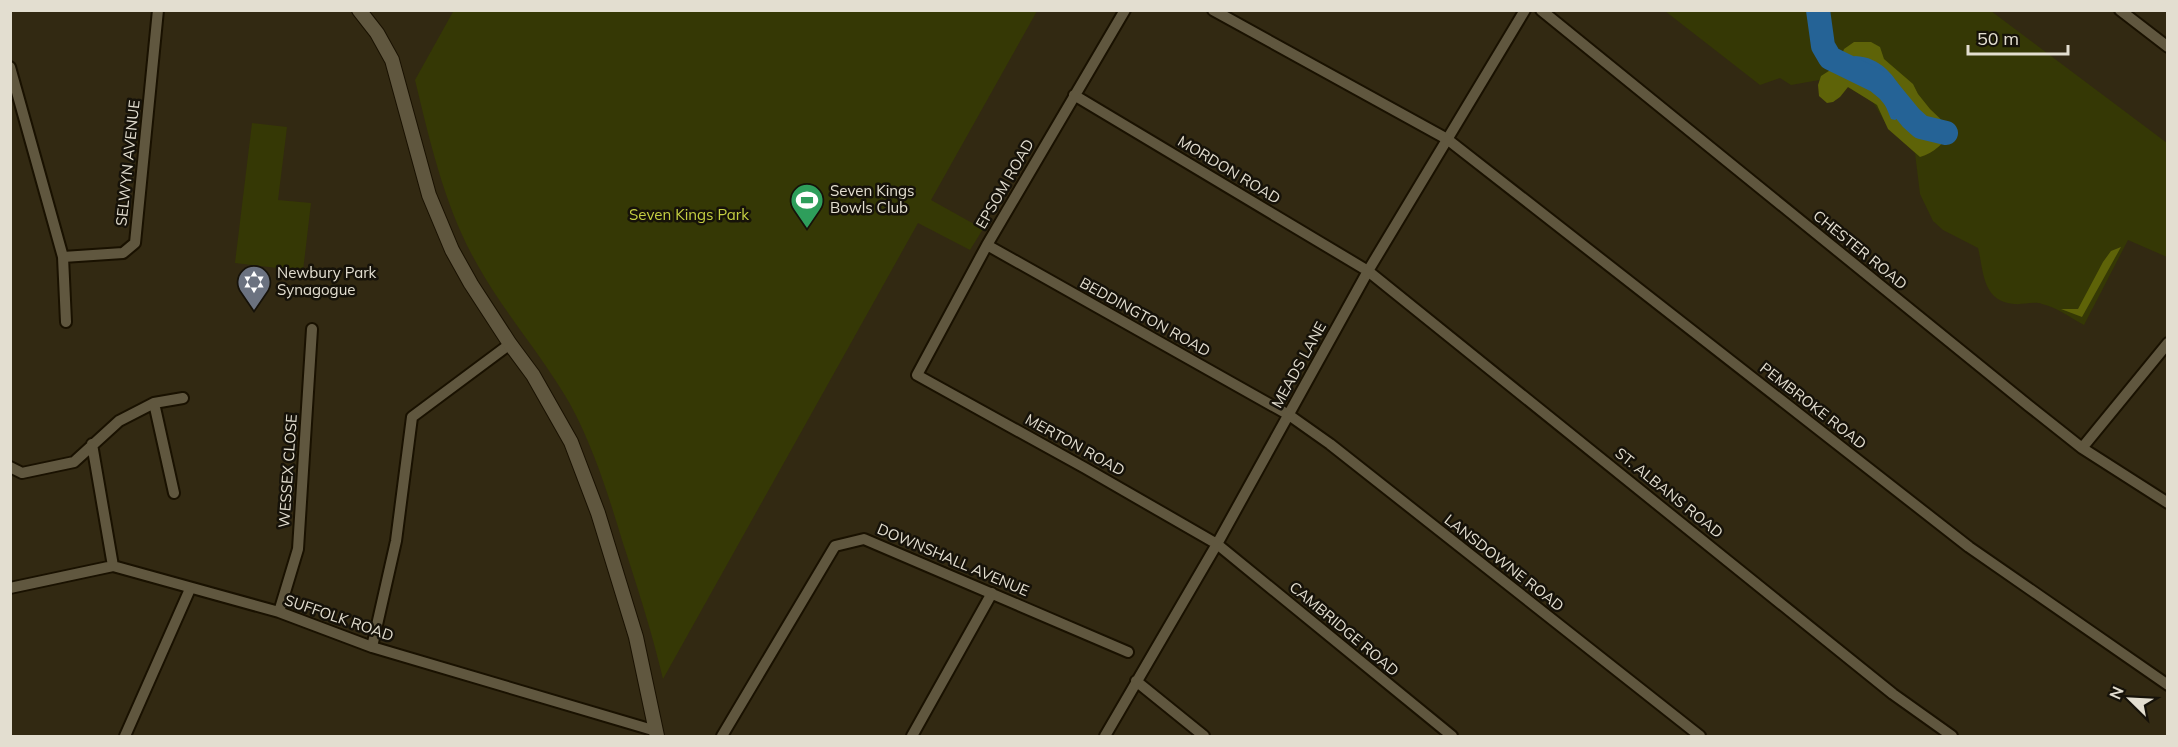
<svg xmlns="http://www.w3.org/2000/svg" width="2178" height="747" viewBox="0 0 2178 747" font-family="Mulish,sans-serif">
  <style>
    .green { fill: #353805 }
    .forest { fill: #5e6308 }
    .water { fill: #256396 }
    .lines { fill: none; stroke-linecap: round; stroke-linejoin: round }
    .river { stroke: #256396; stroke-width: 24 }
    .minor-casing { stroke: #191100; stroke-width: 14 }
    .tertiary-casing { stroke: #191100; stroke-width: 16 }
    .minor { stroke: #60573f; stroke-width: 10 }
    .tertiary { stroke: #60573f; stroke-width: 14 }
    .labels { text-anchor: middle; stroke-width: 5; stroke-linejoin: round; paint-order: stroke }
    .street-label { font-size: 15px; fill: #e3ded0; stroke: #161209 }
    .poi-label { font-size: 15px; fill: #e3ded0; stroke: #161209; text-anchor: start }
    .park-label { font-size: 15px; fill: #c5cf42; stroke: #161209 }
  </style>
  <rect width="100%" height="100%" fill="#322912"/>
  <path class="green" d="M454,10l583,1 -106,189 52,29 -13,21 -52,-27 -255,456c-11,-47 -26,-93 -41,-139 -14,-46 -29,-94 -52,-136 -28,-49 -66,-91 -93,-140 -32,-56 -47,-122 -62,-184z
    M1665,11h326l176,132v114l-39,-17 -44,85c-13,-7 -28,-18 -42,-21 -8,-3 -19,1 -28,0 -32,-3 -30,-32 -36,-56l-35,-18 -10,-9 -13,-27 -5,-41 -26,-24 -16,-27 -26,-15 -22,-8 -34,6 -11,-7 -20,7z
    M252,123l35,4 -9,73 33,3 -8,68 -68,-8z"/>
  <path class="forest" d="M1854,42h17l9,5 4,12 29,25 5,10 12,15 20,19 2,3c-8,12 -18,22 -32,26l-32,-28 -11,-24 -29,-18 -8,10 -7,5 -6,1 -8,-7 -1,-11 3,-9 17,-11 6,-16z
    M2121,247l-39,70 -21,-8h17l25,-47 8,-11z"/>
  <path class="water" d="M1855,56c26,1 40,20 51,41l-7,20 -4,3 -4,-1c-12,-33 -20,-28 -44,-47l-2,-3 6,-11z"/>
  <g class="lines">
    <path class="river" d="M1818,10l5,36 7,12 47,23 11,9 23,28 10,9 25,6"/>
    <defs>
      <path id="minor" d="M1125,10l-138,235 -70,130 168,93 132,76 235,192
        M1213,10l234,129 522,408 199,138
        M1541,10l488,396 53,42 86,55
        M2120,10l48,37
        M10,67l53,190 3,65
        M1074,95l294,176 525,423 59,42
        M987,245l302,170 41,29 370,292
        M63,257l60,-4 12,-10 23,-233
        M154,403l20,90
        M92,444l21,122
        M2082,448l86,-105
        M10,467l12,6 52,-11 45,-41 35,-18 29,-5
        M10,588l103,-22 166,46 93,35 284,84
        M279,612l19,-63 14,-220
        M372,647l24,-106 16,-124 98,-73
        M1136,681l68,55
        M125,736l65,-147
        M722,736l113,-190 29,-7 264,113
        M912,736l80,-143
        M1105,736l112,-192 151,-273 157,-261"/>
      <path id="tertiary" d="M359,10l18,23 15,27 37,135 23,55 19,34 39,60 23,31 38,67 27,71 38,124 21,99"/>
    </defs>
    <use href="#minor" class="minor-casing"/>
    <use href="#tertiary" class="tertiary-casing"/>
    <use href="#minor" class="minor"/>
    <use href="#tertiary" class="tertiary"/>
  </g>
  <defs>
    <symbol id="stadium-pin" viewBox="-11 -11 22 30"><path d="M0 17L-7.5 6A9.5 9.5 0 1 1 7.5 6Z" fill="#2e9e5b" stroke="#161209"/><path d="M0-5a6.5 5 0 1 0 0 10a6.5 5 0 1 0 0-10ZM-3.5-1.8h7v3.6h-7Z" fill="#fff"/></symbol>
    <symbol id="synagogue-pin" viewBox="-11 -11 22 30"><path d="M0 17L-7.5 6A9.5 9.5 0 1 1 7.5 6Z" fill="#6b7280" stroke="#161209"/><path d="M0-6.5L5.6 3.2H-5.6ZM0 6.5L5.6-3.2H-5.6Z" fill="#fff"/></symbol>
  </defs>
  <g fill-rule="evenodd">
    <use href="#stadium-pin" x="788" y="181" width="38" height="52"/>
    <use href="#synagogue-pin" x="235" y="263" width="38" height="52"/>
  </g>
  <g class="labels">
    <g class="street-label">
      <text transform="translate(128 163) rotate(-84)" y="5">SELWYN AVENUE</text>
      <text transform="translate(1229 170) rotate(31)" y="5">MORDON ROAD</text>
      <text transform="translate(1005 184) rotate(-60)" y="5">EPSOM ROAD</text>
      <text transform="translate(1860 250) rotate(39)" y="5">CHESTER ROAD</text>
      <text transform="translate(1145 317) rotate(29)" y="5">BEDDINGTON ROAD</text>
      <text transform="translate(1299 365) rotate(-61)" y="5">MEADS LANE</text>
      <text transform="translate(1813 406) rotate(38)" y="5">PEMBROKE ROAD</text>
      <text transform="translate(1075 445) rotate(29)" y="5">MERTON ROAD</text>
      <text transform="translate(288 471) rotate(-86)" y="5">WESSEX CLOSE</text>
      <text transform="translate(1669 493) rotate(39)" y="5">ST. ALBANS ROAD</text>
      <text transform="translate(953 560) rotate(23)" y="5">DOWNSHALL AVENUE</text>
      <text transform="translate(1504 563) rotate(38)" y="5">LANSDOWNE ROAD</text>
      <text transform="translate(339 618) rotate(19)" y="5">SUFFOLK ROAD</text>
      <text transform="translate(1344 629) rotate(40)" y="5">CAMBRIDGE ROAD</text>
    </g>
    <g class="poi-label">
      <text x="830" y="196">Seven Kings<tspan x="830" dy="17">Bowls Club</tspan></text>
      <text x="277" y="278">Newbury Park<tspan x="277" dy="17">Synagogue</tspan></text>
    </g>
    <g class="park-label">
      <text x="689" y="220">Seven Kings Park</text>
    </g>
  </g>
  <rect width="2178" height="747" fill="none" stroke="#e3ded0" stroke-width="24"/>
  <g transform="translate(2130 699) rotate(294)" stroke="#161209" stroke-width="4.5" paint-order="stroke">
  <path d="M0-4.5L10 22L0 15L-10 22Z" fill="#e3ded0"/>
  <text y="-9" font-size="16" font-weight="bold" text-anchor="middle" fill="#e3ded0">N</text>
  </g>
  <path d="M1968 45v9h100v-9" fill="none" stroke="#e3ded0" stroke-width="3"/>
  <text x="1977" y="45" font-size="18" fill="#e3ded0" stroke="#161209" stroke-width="4.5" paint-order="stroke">50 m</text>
</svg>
